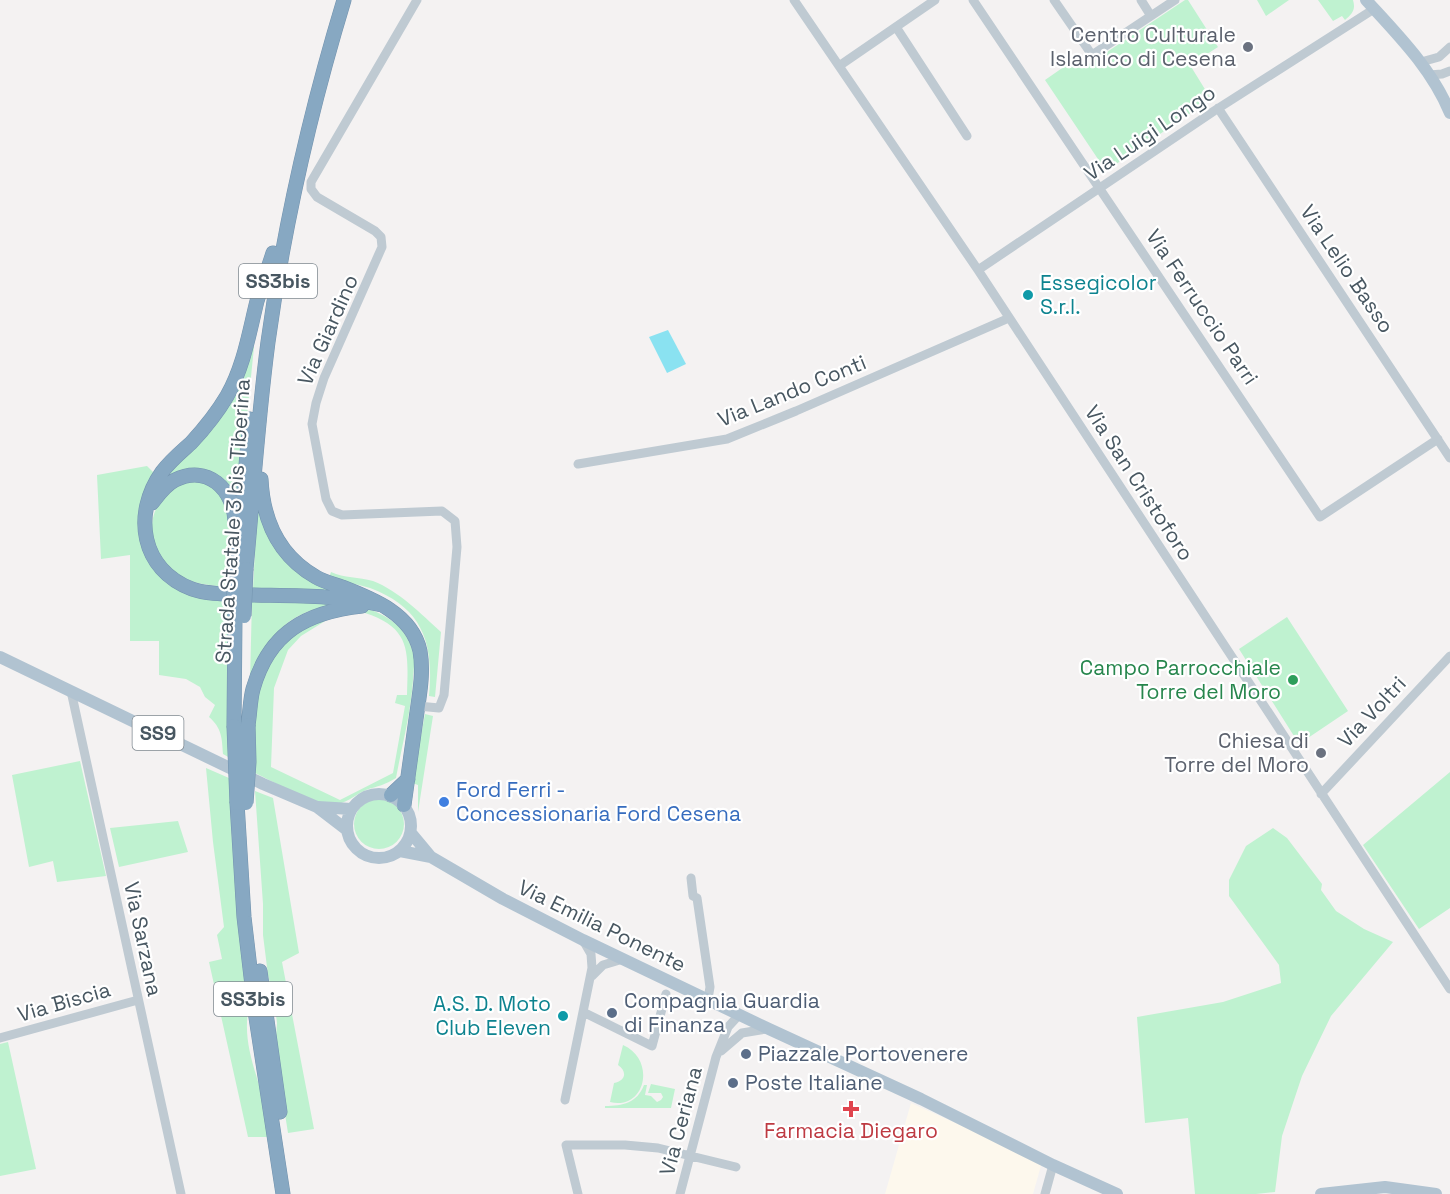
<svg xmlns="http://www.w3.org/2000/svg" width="1450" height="1194" viewBox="0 0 1450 1194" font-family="'Space Grotesk',sans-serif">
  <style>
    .commercial { fill: #fdf8ed }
    .green { fill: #bff2d0; fill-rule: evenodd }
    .water { fill: #8ae2f1 }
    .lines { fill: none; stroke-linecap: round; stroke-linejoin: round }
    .highway-casing { stroke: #7393ae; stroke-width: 15 }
    .minor { stroke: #bfcad2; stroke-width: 9 }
    .major { stroke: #b1c3d1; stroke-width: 12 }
    .highway { stroke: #87a8c2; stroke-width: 14 }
    .highway-bridge-casing { stroke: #7393ae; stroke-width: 15; stroke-linecap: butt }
    .highway-bridge { stroke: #87a8c2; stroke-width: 14 }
    .worship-dot { fill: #6b7280; stroke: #fff; stroke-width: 2 }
    .culture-dot { fill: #0f9aa8; stroke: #fff; stroke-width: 2 }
    .leisure-dot { fill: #2e9e5b; stroke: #fff; stroke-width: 2 }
    .shop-dot { fill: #3f7fe0; stroke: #fff; stroke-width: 2 }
    .service-dot { fill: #5c6f8a; stroke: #fff; stroke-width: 2 }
    .health-dot { fill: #e0444e; stroke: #fff; stroke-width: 2 }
    .labels { text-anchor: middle; stroke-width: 4.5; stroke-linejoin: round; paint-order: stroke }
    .shield { fill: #fff; stroke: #7f8990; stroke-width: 1.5 }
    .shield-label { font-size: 20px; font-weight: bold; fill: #485761 }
    .worship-label { font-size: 21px; fill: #5b616d; stroke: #fff; text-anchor: end }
    .street-label { font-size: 21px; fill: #485761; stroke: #fff }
    .culture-label { font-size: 21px; fill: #0d838f; stroke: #fff; text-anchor: start }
    .leisure-label { font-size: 21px; fill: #27864d; stroke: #fff; text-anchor: end }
    .shop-label { font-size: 21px; fill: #366cbe; stroke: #fff; text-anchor: start }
    .service-label { font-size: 21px; fill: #4e5e75; stroke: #fff; text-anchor: start }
    .health-label { font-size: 21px; fill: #be3a42; stroke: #fff }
  </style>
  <rect width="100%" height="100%" fill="#f4f2f2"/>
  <path class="commercial" d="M911,1103l131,59 -9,32h-148z"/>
  <path class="green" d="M1185,0h3l30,47 -28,18 21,34 -105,72 -61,-91 33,-23 8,9z
    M1257,0h32l-23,16z
    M1318,0h35c3,10 -1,14 -8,20l-3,-4 -9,5z
    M252,347h2l-16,158 -13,-25 -9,-5 -55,9 6,-12 24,-25z
    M147,466l8,8c-22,37 -19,52 -3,90l76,36 2,158 -7,-4c-1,-15 -1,-26 -14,-37l6,-12 -10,-8 -5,-10 -14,-8 -27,-4v-34h-29v-86l-29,4 -4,-84z
    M191,480l14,1 13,7 14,30 -3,69c-20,-2 -37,-2 -53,-14 -38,-26 -30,-81 15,-93z
    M258,493l20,54 67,45 -92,-4z
    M331,572c13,6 28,5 42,9 26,10 48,33 68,51l-6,65 -6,-1c5,-53 -6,-88 -59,-108 -13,-4 -28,-6 -41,-10z
    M252,599l102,3c-26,3 -59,8 -76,31 -11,15 -19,33 -28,49z
    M368,609c23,7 42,23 46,48 1,7 -1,16 -1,23 -2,33 -11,65 -17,98 -11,7 -18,8 -30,12 -10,4 -17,12 -29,14 -23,3 -60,-21 -82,-31v-50l4,-38 3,-12 26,-39 57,-24zM365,613c47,15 43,40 42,82h-10l-2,8 10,3 -12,67 -53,27 -69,-33 3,-79 14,-38 13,-14 29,-18 11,-4z
    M1287,617l61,94 -49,33 -60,-95z
    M425,714l8,2 -15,96v-27l-6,-2z
    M80,761l26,115 -49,6 -4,-21 -24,6 -17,-92z
    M206,768l23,10 3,63 17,165c-6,29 2,52 10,79 5,17 7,35 10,52h-21l-39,-175 13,-3 -5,-24 7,-8 -11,-85z
    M1450,772v136l-31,21 -56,-84z
    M255,791l18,7 26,155 -17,9 32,167 -26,4 -13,-82 2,-28 -3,-23 -6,-25 -5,-40v-31z
    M354 824a25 25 0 1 1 50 0a25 25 0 1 1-50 0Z
    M178,821l10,31 -69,15 -9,-39z
    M1273,828l14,10 35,46 -1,6 15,21 28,18 29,13 -62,74 -29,60 -20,60 -7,56 -19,2h-61l-7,-76 -43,5 -8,-106 86,-15 58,-19 -2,-18 -50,-69v-16l17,-34z
    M8,1042l28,127 -36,7v-132z
    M623,1045c34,15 22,66 -13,57l4,-19c11,-2 14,-11 4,-18z
    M651,1084l24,5 -4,19h-66v-2c18,0 32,-3 39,-21h3l-2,10 6,1 6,6 4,-2 2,-3 -2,-4h-13z"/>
  <path class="water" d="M668,330l18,34 -19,9 -18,-36z"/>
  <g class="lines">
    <defs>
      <path id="highway" d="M273,253c-5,16 -11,32 -16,48 -8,32 -13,65 -30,95 -10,17 -23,33 -36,47 -10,9 -21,18 -29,29 -30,42 -21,98 30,117 17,6 40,5 58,6 44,1 89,0 132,10
        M261,479c2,42 18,77 55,98 8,5 18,7 26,10 31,12 70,27 78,64 4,22 -1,46 -4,68 -4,29 -8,57 -12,86
        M152,503c7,-9 13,-18 23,-23 32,-16 59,9 60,42
        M238,558l12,-139
        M246,569c7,-75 12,-151 22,-227 16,-116 42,-230 76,-342
        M248,725c2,-12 2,-25 5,-36 16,-57 54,-77 109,-83
        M234,726l1,-110
        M391,795l17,-16
        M237,803l7,114 11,94 28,183
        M260,971l20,141"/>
    </defs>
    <use href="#highway" class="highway-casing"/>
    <path class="minor" d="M417,0l-106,182v7l6,8 58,34 6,6 1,10 -58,131 -8,25 -4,21 14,75 6,12 10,4 100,-4 13,10 2,26 -13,148 -5,13 -21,-2
      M794,0l184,270 472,719
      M973,0l347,517 118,-78
      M1054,0l38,55 83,-55
      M1141,0l10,16
      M896,27l71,109
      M1421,62l18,-5 11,-10
      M839,66l96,-66
      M1429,75l13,-1 8,-3
      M1218,108l232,350
      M978,270l236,-159 160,-102
      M578,464l149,-25 69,-28 213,-93
      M71,691l110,503
      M1321,794l129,-138
      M691,878l2,18 4,2 13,89 -2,12
      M592,976l11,-11 20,-6
      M583,1012l69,34 14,-52
      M0,1038l138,-38
      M721,1051l21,-18 24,-4
      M565,1100l27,-132 -1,-14 -8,-14
      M578,1194l-12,-49h59l33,3 78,19
      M680,1194l36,-137 12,-30 11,-12
      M1045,1194l8,-29"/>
    <path class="major" d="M1366,0c32,35 66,69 84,113
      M0,657l263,127 54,23 30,23
      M347 826a32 32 0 1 1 64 0a32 32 0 1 1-64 0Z
      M318,807l33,2
      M411,833l20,24
      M400,851l31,6 72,42 80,41 186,89 152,70 132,66 64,29
      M1321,1194l64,-7 51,7"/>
    <use href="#highway" class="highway"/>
    <defs>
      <path id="highway-bridge" d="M233,569l2,47
        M244,616l2,-47
        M234,726l3,77
        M246,803l3,-41 -1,-37"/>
    </defs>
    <use href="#highway-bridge" class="highway-bridge-casing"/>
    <use href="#highway-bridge" class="highway-bridge"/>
  </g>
  <g class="worship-dot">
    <circle cx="1248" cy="47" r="6"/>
    <circle cx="1321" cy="753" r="6"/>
  </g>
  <g class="culture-dot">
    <circle cx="1028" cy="295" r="6"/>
    <circle cx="563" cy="1016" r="6"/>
  </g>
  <circle class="leisure-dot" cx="1293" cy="680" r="6"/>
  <circle class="shop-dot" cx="444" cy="802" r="6"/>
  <g class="service-dot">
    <circle cx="612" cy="1013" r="6"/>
    <circle cx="746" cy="1054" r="6"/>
    <circle cx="733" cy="1083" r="6"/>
  </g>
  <path class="health-dot" d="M848 1100h6v6h6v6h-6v6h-6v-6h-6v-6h6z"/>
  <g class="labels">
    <g class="shield">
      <rect x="239" y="264" width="78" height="34" rx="4.5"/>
      <rect x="132.5" y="716" width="51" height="34" rx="4.5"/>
      <rect x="214" y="982" width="78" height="34" rx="4.5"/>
    </g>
    <g class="shield-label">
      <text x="278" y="288">SS3bis</text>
      <text x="158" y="740">SS9</text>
      <text x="253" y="1006">SS3bis</text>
    </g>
    <g class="worship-label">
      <text x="1236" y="42">Centro Culturale<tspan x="1236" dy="24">Islamico di Cesena</tspan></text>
      <text x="1309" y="748">Chiesa di<tspan x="1309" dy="24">Torre del Moro</tspan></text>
    </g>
    <g class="street-label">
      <text transform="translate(1150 133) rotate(-34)" y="7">Via Luigi Longo</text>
      <text transform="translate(1347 269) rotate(56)" y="7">Via Lelio Basso</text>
      <text transform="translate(1202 307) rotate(56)" y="7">Via Ferruccio Parri</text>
      <text transform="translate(328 330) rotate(-66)" y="7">Via Giardino</text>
      <text transform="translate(792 391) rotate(-22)" y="7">Via Lando Conti</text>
      <text transform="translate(1139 483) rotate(57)" y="7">Via San Cristoforo</text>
      <text transform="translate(233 521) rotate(-86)" y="7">Strada Statale 3 bis Tiberina</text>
      <text transform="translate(1372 712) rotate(-47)" y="7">Via Voltri</text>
      <text transform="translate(602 926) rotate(26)" y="7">Via Emilia Ponente</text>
      <text transform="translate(143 939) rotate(78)" y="7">Via Sarzana</text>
      <text transform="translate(64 1002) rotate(-16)" y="7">Via Biscia</text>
      <text transform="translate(681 1121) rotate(-75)" y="7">Via Ceriana</text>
    </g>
    <g class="culture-label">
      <text x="1040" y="290">Essegicolor<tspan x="1040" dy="24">S.r.l.</tspan></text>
      <text x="551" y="1011" text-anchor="end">A.S. D. Moto<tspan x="551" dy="24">Club Eleven</tspan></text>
    </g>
    <g class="leisure-label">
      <text x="1281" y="675">Campo Parrocchiale<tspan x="1281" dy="24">Torre del Moro</tspan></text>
    </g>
    <g class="shop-label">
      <text x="456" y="797">Ford Ferri -<tspan x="456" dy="24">Concessionaria Ford Cesena</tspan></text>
    </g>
    <g class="service-label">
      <text x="624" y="1008">Compagnia Guardia<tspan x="624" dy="24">di Finanza</tspan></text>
      <text x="758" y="1061">Piazzale Portovenere</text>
      <text x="745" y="1090">Poste Italiane</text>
    </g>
    <g class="health-label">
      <text x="851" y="1138">Farmacia Diegaro</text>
    </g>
  </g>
</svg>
